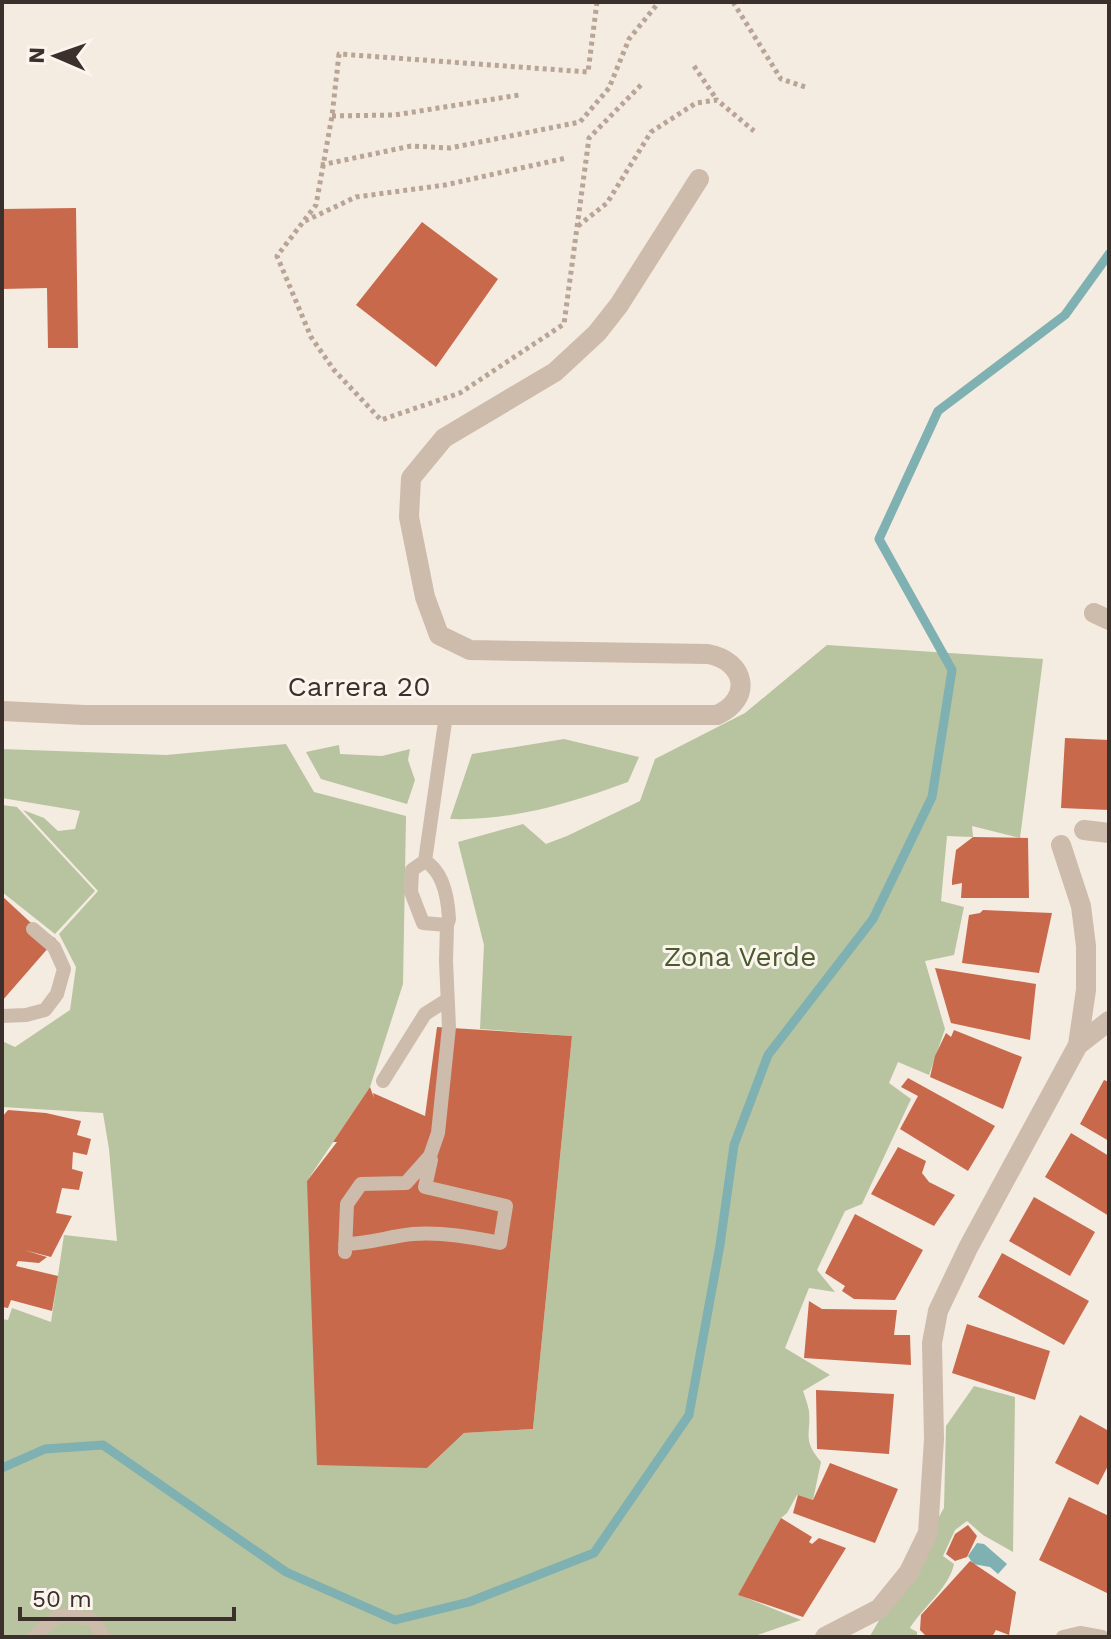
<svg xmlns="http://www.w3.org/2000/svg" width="1111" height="1639" viewBox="0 0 1111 1639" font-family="'Work Sans',sans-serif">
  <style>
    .green { fill: #b8c4a0 }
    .water { fill: #7fb0b2 }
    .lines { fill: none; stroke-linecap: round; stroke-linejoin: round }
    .stream { stroke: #7fb0b2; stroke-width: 9 }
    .building { fill: #c8694b }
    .path { stroke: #b9a596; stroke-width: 5; stroke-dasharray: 4 4; stroke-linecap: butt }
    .lane { stroke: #cdbbac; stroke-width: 14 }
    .street { stroke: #cdbbac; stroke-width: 20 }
    .labels { text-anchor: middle; stroke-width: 6; stroke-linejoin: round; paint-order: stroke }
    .street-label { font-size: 28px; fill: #3b302b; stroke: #fbf5ee }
    .park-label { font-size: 28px; fill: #4a5a2e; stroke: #fbf5ee }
  </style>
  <rect width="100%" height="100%" fill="#f4ebe1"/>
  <path class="green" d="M827,645l216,14 -23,179 -48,-12 1,11 -26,-1 -6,65 23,6 -10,48 -29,6 20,68 -16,46 -31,-13 -9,21 22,16 -49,105 -17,7 -28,59 18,22 -26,-4 -24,60 45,27 -27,16c2,6 5,14 6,20 2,25 -7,28 12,51l-8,38 -16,-5 -10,18 -6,5 -42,77 62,25 -49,17h-750v-318l6,1 4,-12 39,14 13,-87 53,6 -8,-92 -6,-36 -101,-6v-66l13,6 55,-37 6,-43 -17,-33 39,-43 -75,-81 21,8 14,13 17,-2 5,-18 -78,-13v-49l164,6 120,-11 28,48 92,24 -3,168 -33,103 -63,94 120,287 37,-35 69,-4 39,-393 -92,-7 4,-84 -26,-103 65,-18 23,20 21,-8 73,-35 15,-42 90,-46z
    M564,739l75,18 -11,25c-57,21 -116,39 -178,37l22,-65z
    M339,745l1,9 42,2 28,-7 -2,11 7,20 -8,24 -86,-25 -15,-27z
    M2,805l15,2 78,84 -40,43 -53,-42z
    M974,1386l41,11 -2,155 -30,-17 -16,-14 -12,9 -12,26 11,8c-5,24 -31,43 -44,64l7,4v5h-50l3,-1 74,-128 2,-82z"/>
  <path class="water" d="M977,1543l7,1 23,20 -9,10 -8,-7 -17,-3 -5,-8z"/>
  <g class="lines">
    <path class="stream" d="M2,1468l43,-19 58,-4 183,127 109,48 74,-18 125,-49 95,-138 31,-170 14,-100 34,-90 105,-136 59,-122 20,-127 -73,-131 59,-128 127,-96 44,-61"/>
  </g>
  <path class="building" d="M76,208l2,140h-30l-1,-60 -45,1v-80z
    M422,222l76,57 -62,88 -80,-62z
    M1065,738l44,2v70l-48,-2z
    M973,837l55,1 1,60h-68l1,-15 -10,2v-5l4,-30z
    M2,896l28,26 26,17 -54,62z
    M983,910l69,3 -13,60 -77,-10 7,-48 11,-2z
    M935,968l101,16 -6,56 -79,-17z
    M437,1027l135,9 -39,393 -69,4 -37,35 -110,-3 -10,-284 30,-39h-4l37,-55 4,11 -1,-5 52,23z
    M954,1030l68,27 -19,52 -73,-32 5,-21 11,-23 5,4z
    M908,1078l87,48 -27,45 -68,-42 18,-33 -17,-9z
    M1104,1080l5,2v59l-29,-17z
    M8,1110l38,3 35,8 -4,14 14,4 -4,16 -14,-3 -1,17 11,3 -4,18 -17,-2 -6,25 16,3 -21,41 -27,-7 23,7 -8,6 -21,-2 -2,5 42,10 -6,35 -41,-11 -3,8 -6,-1v-190z
    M1071,1133l38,23v60l-64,-39z
    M898,1147l28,14 -4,12 7,9 26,13 -21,31 -63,-32z
    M1034,1197l61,35 -25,44 -61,-35z
    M855,1214l68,36 -28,50 -41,-1 -12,-8 3,-5 -20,-13z
    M1002,1253l87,48 -25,44 -86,-48z
    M809,1301l13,8 75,1 -3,25h16l1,30 -107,-7z
    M967,1324l83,27 -15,49 -83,-27z
    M816,1390l78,4 -5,60 -72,-5z
    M1080,1415l29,16v33l-11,21 -43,-22z
    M830,1463l68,26 -23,54 -82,-30 5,-18 15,5z
    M1069,1497l40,19v78l-70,-34z
    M781,1518l31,19 -3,5 3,2 7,-6 27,10 -43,69 -65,-22z
    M968,1525l9,11 -10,21 -12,4 -9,-7 9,-20z
    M970,1561l46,31 -7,43 -13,-5 -4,7h-65l-7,-7 1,-15z"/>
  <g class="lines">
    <path class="path" d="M597,2l-9,70 -249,-18 -7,62 -16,89 -39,51 34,81 23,33 47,50 79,-27 104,-69 25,-186 52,-53
      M733,2l48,77 27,9
      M694,66l23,34
      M332,116l63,-1 124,-20
      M321,165l90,-19 39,2 130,-26 29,-34 20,-49 30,-37
      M305,221l51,-24 89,-12 121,-27
      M578,226l29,-23 44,-71 45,-29 21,-3 37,31"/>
    <path class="lane" d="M425,861l21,-146
      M425,861l-13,9 -1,22 12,31 24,2
      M2,1016l24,-1 19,-5 12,-16 7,-25 -10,-22 -21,-18
      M383,1081l42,-67 22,-14
      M345,1244c24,0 45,-8 68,-10 30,-2 58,3 87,9l6,-37 -81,-19 6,-27
      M345,1252l2,-48 14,-20 45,-1 24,-27 8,-23 11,-106 -3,-66 1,-36 2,-6c-1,-20 -5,-47 -24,-58
      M34,1637c24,-24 26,-25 59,-17l11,17
      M1063,1637l17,-4 22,4"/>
    <path class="street" d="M1094,613l15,7
      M2,711l82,4h633c36,-16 29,-54 -9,-61l-238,-4 -31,-15 -14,-38 -16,-80 2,-39 33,-40 111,-66 42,-39 22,-28 80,-126
      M1084,830l25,3
      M1078,1045l31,-24
      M825,1637l54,-28 30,-37 19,-39 6,-94 -2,-96 6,-32 30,-63 110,-203 8,-55v-44l-5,-40 -20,-61"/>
  </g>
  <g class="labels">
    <g class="street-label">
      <text x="359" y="696">Carrera 20</text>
    </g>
    <g class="park-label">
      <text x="740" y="966">Zona Verde</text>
    </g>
  </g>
  <rect width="1111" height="1639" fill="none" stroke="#3b302b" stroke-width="8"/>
  <g transform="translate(56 56) rotate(272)" stroke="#fbf5ee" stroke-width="6" paint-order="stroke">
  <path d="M0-6L14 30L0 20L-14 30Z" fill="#3b302b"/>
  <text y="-12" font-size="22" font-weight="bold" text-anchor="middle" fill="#3b302b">N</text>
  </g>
  <path d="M20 1607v12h214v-12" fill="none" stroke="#3b302b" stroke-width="4"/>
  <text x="32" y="1607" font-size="24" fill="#3b302b" stroke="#fbf5ee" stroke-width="6" paint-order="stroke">50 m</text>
</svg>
